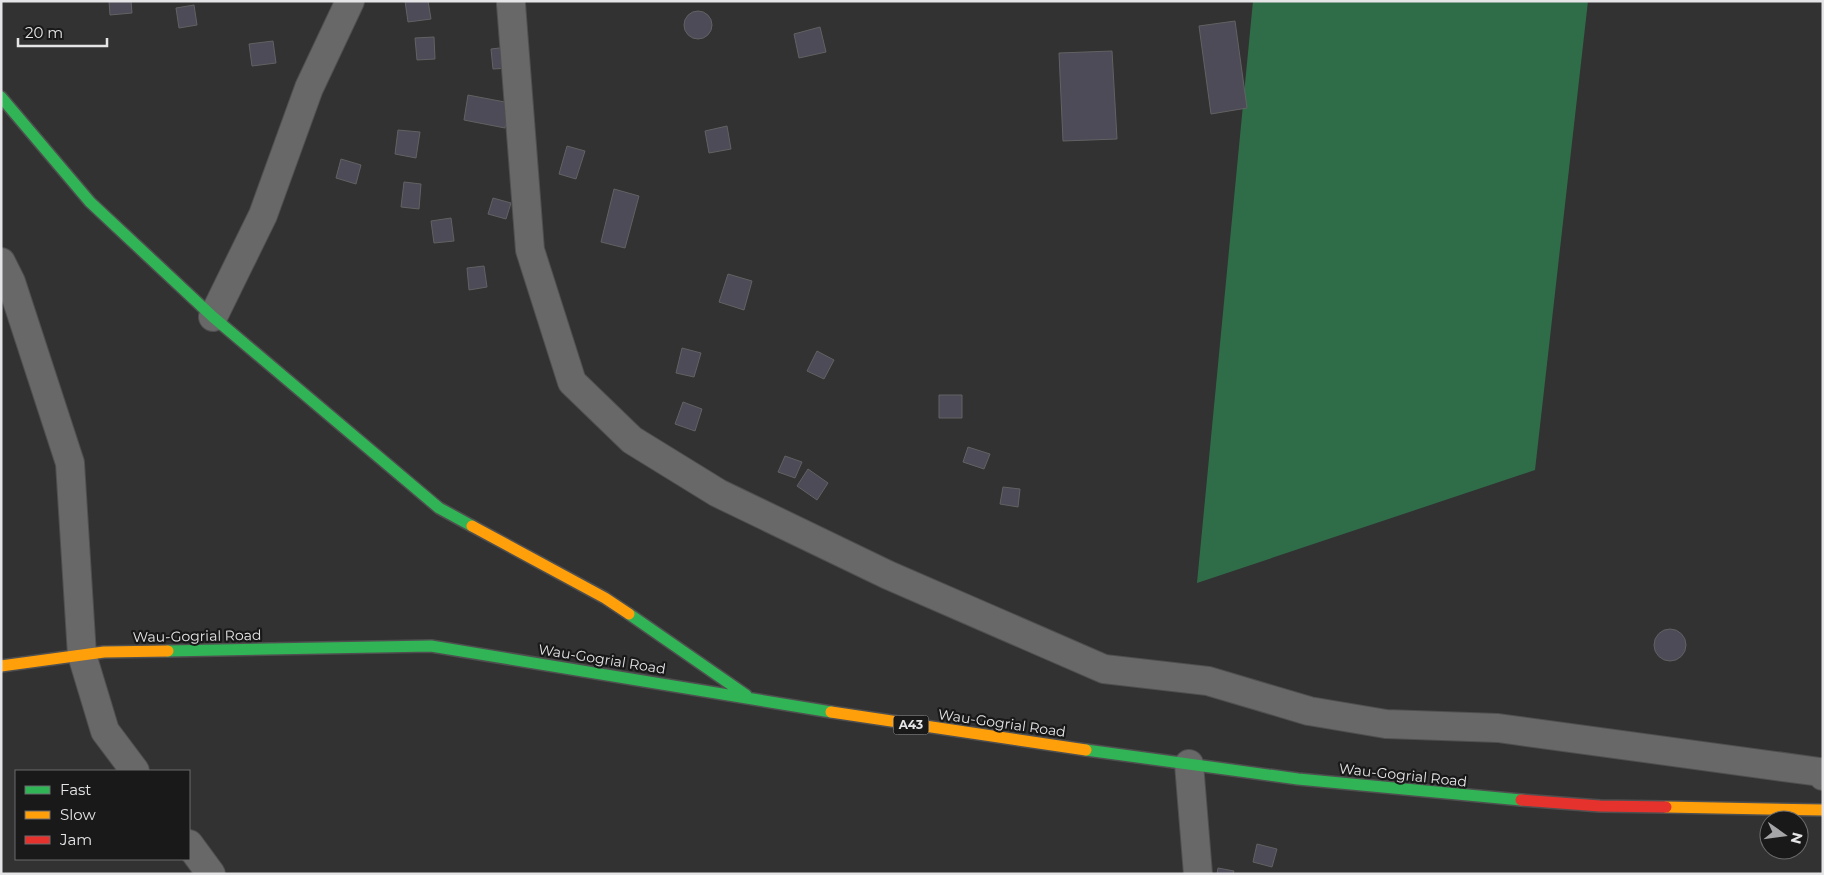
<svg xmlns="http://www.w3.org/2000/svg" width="1824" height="875" viewBox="0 0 1824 875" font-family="Montserrat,sans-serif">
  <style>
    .forest { fill: #2f6d49 }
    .building { fill: #4c4b57; stroke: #626263 }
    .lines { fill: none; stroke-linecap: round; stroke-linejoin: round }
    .street-casing { stroke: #4f4f50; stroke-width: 30 }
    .fast-casing { stroke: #4f4f50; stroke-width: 14 }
    .slow-casing { stroke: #4f4f50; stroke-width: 14 }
    .jam-casing { stroke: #4f4f50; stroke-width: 14 }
    .street { stroke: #686869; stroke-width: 28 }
    .fast { stroke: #30b455; stroke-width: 11 }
    .slow { stroke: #ff9f0a; stroke-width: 11 }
    .jam { stroke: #e5322d; stroke-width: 11 }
    .labels { text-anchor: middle; stroke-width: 4.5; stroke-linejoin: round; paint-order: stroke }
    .shield { fill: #19191a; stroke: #a8a8aa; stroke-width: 1 }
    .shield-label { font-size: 12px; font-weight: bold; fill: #e5e5e7 }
    .street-label { font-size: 14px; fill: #e5e5e7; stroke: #19191a }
  </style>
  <rect width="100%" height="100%" fill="#323233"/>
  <path class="forest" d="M1253,1h335l-53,469 -338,113z"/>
  <path class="building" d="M109,1h22l1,12 -22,2z
    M405,1h23l3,18 -23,3z
    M194,5l3,20 -18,3 -3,-20z
    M684 25a14 14 0 1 1 28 0a14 14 0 1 1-28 0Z
    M1235,21l12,87 -36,6 -12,-88z
    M820,27l6,25 -27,6 -5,-24z
    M434,37l1,22 -18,1 -2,-22z
    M273,41l3,22 -24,3 -3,-22z
    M508,47l2,21 -17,1 -2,-20z
    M1112,51l5,88 -54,2 -4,-88z
    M468,95l42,8 -5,25 -41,-8z
    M727,126l4,23 -22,4 -4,-22z
    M398,130l22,2 -4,26 -21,-4z
    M567,146l18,5 -9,28 -17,-5z
    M341,159l20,6 -5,19 -20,-6z
    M404,182l17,2 -2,25 -18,-2z
    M614,189l25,7 -14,52 -24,-6z
    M493,198l18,5 -5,16 -18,-5z
    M451,218l3,23 -20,2 -3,-22z
    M484,266l3,21 -18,3 -2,-22z
    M728,274l24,7 -8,29 -25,-8z
    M682,348l19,5 -7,24 -18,-4z
    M817,351l17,9 -10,19 -17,-8z
    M939,395h23v23h-23z
    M683,402l19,7 -7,22 -20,-7z
    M968,447l22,7 -6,15 -21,-7z
    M785,456l17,6 -7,16 -17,-6z
    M808,469l20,14 -11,17 -20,-14z
    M1003,487l17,2 -2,18 -18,-3z
    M1654 645a16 16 0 1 1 32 0a16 16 0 1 1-32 0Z
    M1257,844l20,5 -5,18 -19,-5z
    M1218,868l16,3 -1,3h-16z"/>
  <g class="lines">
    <defs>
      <path id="street" d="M511,4l19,246 42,132 60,58 86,53 170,82 216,94 104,12 101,30 77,13 112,4 322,44 3,4
        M1,262l10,20 59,181 12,192 23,76 30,40
        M213,317l50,-102 46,-127 41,-87
        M1189,764l9,110
        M189,844l22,30"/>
      <path id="fast" d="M1,97l89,105 123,115 226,191 33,18
        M629,614l117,81
        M168,651l263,-5 400,66
        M1086,750l212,29 223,21"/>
      <path id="slow" d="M472,526l133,72 24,16
        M1,666l103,-14 64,-1
        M831,712l255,38
        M1666,807l157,3"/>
      <path id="jam" d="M1521,800l79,6 66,1"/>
    </defs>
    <use href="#street" class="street-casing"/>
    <use href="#fast" class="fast-casing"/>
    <use href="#slow" class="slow-casing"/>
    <use href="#jam" class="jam-casing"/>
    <use href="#street" class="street"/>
    <use href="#fast" class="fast"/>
    <use href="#slow" class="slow"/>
    <use href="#jam" class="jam"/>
  </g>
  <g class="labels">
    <rect class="shield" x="893.5" y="715.5" width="35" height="19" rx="4"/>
    <g class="shield-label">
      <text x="911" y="729">A43</text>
    </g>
    <g class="street-label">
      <text transform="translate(197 636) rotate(-1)" y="5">Wau-Gogrial Road</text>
      <text transform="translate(602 659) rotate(9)" y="5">Wau-Gogrial Road</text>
      <text transform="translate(1002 723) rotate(8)" y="5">Wau-Gogrial Road</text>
      <text transform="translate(1403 775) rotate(6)" y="5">Wau-Gogrial Road</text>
    </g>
  </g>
  <rect width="1824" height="875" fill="none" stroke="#e5e5e7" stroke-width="5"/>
  <rect x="15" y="770" width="175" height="90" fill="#19191a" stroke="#6b6b6c"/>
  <rect x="25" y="786" width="25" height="8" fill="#30b455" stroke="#6b6b6c"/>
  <text x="60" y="795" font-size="15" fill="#e5e5e7">Fast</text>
  <rect x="25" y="811" width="25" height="8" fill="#ff9f0a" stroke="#6b6b6c"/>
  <text x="60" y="820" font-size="15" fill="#e5e5e7">Slow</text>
  <rect x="25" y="836" width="25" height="8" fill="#e5322d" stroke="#6b6b6c"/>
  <text x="60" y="845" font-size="15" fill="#e5e5e7">Jam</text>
  <g transform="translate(1784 835) rotate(104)"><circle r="24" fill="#19191a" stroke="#6b6b6c"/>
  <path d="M0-4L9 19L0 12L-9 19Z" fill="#a6a6a8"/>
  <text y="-8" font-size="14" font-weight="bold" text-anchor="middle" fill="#e5e5e7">N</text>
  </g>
  <path d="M18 38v8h89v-8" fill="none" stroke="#e5e5e7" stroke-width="2.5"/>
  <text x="25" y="38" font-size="15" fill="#e5e5e7" stroke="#19191a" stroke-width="4" paint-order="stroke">20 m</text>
</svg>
